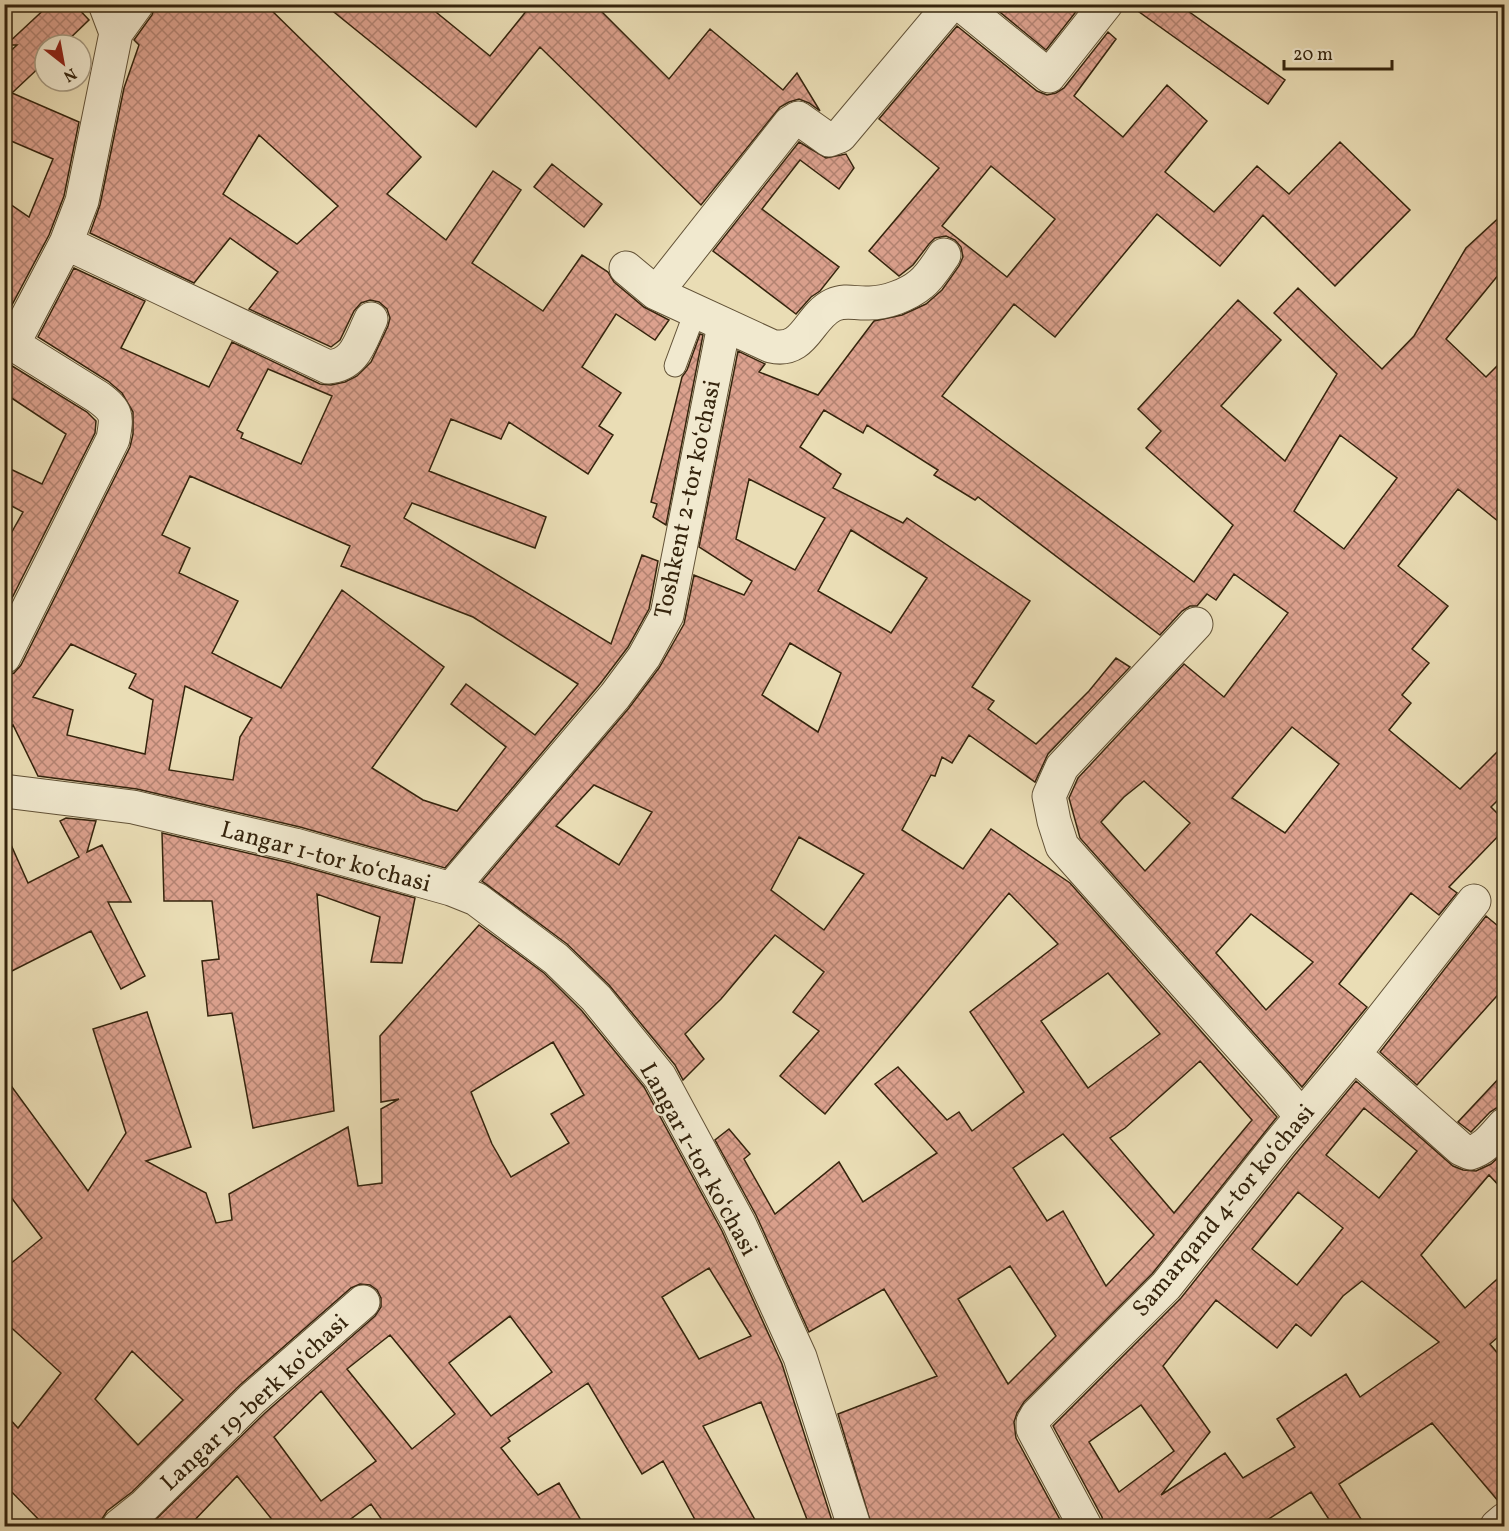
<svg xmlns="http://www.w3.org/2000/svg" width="1509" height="1531" viewBox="0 0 1509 1531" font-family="Vollkorn,serif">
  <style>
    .building { fill: url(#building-cross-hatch); stroke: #35240d; stroke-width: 1.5; fill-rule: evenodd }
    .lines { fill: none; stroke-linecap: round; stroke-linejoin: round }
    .lane-casing { stroke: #625237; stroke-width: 23 }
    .street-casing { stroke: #625237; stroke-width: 35 }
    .lane { stroke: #f1e9cf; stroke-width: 21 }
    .street { stroke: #f1e9cf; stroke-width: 33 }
    .labels { text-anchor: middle; stroke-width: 4.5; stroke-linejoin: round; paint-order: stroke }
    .street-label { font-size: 24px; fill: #35240d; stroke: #f1e9cf }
  </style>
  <defs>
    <pattern id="building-cross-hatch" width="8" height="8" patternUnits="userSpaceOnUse" patternTransform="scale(1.5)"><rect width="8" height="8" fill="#dca18e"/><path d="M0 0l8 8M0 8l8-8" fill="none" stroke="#b38372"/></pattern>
  </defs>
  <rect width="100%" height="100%" fill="#eaddb5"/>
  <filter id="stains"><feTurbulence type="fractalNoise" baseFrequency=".00333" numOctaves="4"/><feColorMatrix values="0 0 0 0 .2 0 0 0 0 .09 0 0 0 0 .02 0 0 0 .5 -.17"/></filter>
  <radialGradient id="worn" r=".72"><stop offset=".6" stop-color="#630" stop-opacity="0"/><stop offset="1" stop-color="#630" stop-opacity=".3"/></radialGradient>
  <path class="building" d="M50,4h24l15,16 -26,25h-18v17l-33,31 67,29 -15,74 -15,39 -45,85v-120l25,17 24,-58 -49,-21v-81l13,-12h-11z
    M156,4h109l156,153 -34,37 59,46 47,-69 28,19 -49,73 71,48 39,-56 26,17 6,10 30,25 25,13 -14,20 -39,-26 -34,53 39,26 -22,33 14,9 -25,39 -79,-52 -8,17 -50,-20 -22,52 117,46 -11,31 -123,-45 -8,15 207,126 31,-89 16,6 -9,48 -21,38 -28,37 -155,184 -145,-41 -163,-38 -99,-13 -25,-51 -9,11v-60l10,-3 7,-8 109,-218 3,-13v-22l-11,-19 -14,-12 -70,-44 36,-69 71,33 -24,47 88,39 23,-45 88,42 11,1 14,-3 12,-6 14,-14 17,-36 2,-8 -3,-9 -8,-7 -9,-2 -9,3 -7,8 -14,29 -9,7 -82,-38 29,-37 -48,-34 -36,45 -104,-50 10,-28 24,-117 15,-43 -5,-5 18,-25zM259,135l79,71 -41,38 -74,-50zM268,369l64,27 -31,68 -60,-26 2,-5 -6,-3zM190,476l160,70 -9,20 132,51 105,67 -43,51 -69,-51 -15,20 55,43 -49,64 -34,-11 -51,-32 72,-101 -102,-77 -61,98 -69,-35 26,-52 -59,-28 11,-25 -28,-13zM71,644l65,30 -7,14 24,12 -8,54 -78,-19 6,-25 -40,-13zM185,686l67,32 -12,19 -7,43 -64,-10z
    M324,4h102l64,52 42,-52h62l75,75 41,-50 73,61 14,-17 23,38 -11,-8 -10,-4 -10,3 -9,5 -79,98 -161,-158 -64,80z
    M990,4h92l-36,46z
    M1128,4h50l107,76 -17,24z
    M957,26l80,65 10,4 9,-2 8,-5 44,-56 8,7 -42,57 49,41 44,-52 40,36 -42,51 49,40 43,-46 32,28 51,-52 70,68 -75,76 -72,-71 -43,51 -63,-52 -102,123 -41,-33 -72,92 252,186 39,-57 -87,-77 15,-17 -23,-22 100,-109 43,40 -60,66 64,55 52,-87 -63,-61 24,-25 84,81 32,-33 52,-88 38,-35v55l-58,71 40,38 18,-18v167l-46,-37 -60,77 50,40 -36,43 17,14 -27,32 9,8 -22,27 71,59 44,-44v49l-13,13 13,13v10l-55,57 8,6 -18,22 -28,-22 -72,91 28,23 -65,80 -222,-249 -11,-40 9,-20 106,-114 40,33 64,-84 -54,-39 -18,26 -9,-6 -10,12h-7l-8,5 -22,24 -182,-138 -3,3 -41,-25 4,-5 -71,-45 -4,8 -39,-23 -24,37 41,27 -8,14 70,35 4,-5 123,83 -58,86 22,14 -6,8 48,35 53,-53 27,-33 14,9 -82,87 -13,28 -66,-47 -17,28 -10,-6 -7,19 -4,-1 -29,55 61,39 28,-40 79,54 207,234 -125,157 -128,128 -7,11 -3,9 2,16 48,89h-192l-34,-113 99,-38 -53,-87 -75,43 -53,-117 -41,-75 14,-11 21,25 -6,5 31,55 64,-52 24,40 74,-49 -62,-69 23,-17 49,53 12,-8 13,19 52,-39 -54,-80 88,-68 -49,-51 -184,221 -45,-38 39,-45 -26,-19 31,-40 -49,-37 -54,64 -36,35 19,25 -21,21 -8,-15 -66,-80 -42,-41 -85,-63 147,-173 30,-40 25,-44 10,-49 50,20 8,-14 -53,-34 39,-196 27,13 -6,8 59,23 56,-74 28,-6 24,-11 16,-14 17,-24 4,-9 -2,-10 -6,-7 -9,-4 -11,2 -6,6 -16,21 -14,11 -30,-25 70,-83 -60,-49zM991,166l64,53 -48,58 -65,-51zM1340,435l57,43 -53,71 -50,-38zM749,479l76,39 -30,52 -59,-31zM851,530l76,48 -36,55 -73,-42zM790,643l51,30 -23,59 -56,-37zM1292,727l47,37 -54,69 -53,-35zM1144,781l46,42 -45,48 -44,-49 23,-25zM594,785l58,27 -33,53 -63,-39zM799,837l65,37 -40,56 -53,-40zM1251,914l62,48 -47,48 -50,-57zM1108,973l52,61 -72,54 -47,-67zM1200,1061l52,59 -78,93 -64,-75 15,-10zM1063,1134l91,101 -48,51 -43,-75 -16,10 -34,-53zM1010,1266l46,70 -48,48 -50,-85z
    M799,142l27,16 20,-4 8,14 -15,21 -39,-29 -38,49 77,58 -19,24 -9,6 -15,17 -83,-63z
    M552,164l50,40 -18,23 -50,-40z
    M700,334l3,1 -37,190 -13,-8 4,-13 -6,-2 31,-125 5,-7z
    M4,361l83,51 9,9 -1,12 -91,181v-68l19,-34 -19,-10v-36l38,18 24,-50 -62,-41z
    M66,818l30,3 -9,31 15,-7 29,57h-23l37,74 -24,13 -30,-58 -87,44v-146l24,54 51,-26 -19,-36z
    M162,833l128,30 125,35 -13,65 -31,-1 9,-45 -63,-23 17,217 -81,17 -21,-115 -24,3 -6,-55 17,-2 -7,-58h-48z
    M1486,916l18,15v57l-87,97 -37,-33z
    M479,925l65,48 38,38 62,76 78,144 60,133 52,163h-24l-49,-125 -58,24 56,101h-60l-36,-66 -21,13 -54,-91 -80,55 2,3 -9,7 37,47 21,-12 26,44h-198l-16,-23 -31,23h-62l-41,-51 -49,51h-40l117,-114 110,-97 6,-9v-9l-4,-8 -7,-5 -10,-1 -9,4 -111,97 -108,107 -25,19 -5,8 -1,8h-55l-42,-43v-71l14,15 43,-55 -57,-52v-52l38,-31 -38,-50v-112l84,115 38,-58 -33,-104 54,-17 44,135 -45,14 60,32 10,30 16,-3 -3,-26 119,-67 10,59 24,-3 -1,-74 18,-10 -18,3 -1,-66zM553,1042l31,53 -33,19 18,29 -58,34 -19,-33 -21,-52zM709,1268l42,68 -52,23 -37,-62zM510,1316l42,56 -61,44 -42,-53zM390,1335l65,79 -43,35 -65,-80zM132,1351l51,49 -45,45 -43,-46zM321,1391l55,70 -55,40 -47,-64z
    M1504,1073v34h-6l-8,5 -19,20 -13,-10z
    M1356,1081l97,85 10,4 13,1 15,-7 13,-12v39l-15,-16 -68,80 44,53 39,-35v59l-14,12 14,17v141h-5l-67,-79 -93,61 27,43h-32l-23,-35 -55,35h-152l-2,-10 -49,-91 128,-128 112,-141zM1364,1108l53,43 -38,47 -53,-43zM1298,1192l45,36 -46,57 -45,-36zM1362,1281l77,61 -79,55 -14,-23 -69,45 18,28 -52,31 -18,-25 -64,42 49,-63 -47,-66 53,-66 61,48 19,-24 15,12 32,-40zM1141,1405l33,46 -55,41 -30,-50z"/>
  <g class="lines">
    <defs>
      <path id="lane" d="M675,366l20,-54"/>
      <path id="street" d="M960,4l89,72 57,-72
        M116,33l21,-29
        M66,243l262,124c28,-2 32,-26 43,-48
        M626,268l30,25 115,53c34,8 37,-29 62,-41 13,-6 23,-1 36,-2 17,0 39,-8 52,-19 9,-7 16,-19 23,-29
        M656,293l134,-170 8,-5 31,22 11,-4 111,-132
        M1196,624l-134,143 -13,29 5,25 8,25 214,240 25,30
        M4,657l109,-218c4,-23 5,-27 -15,-42l-85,-53 53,-101 16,-42 34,-168 -11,-29
        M4,791l129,16 162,38 156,44 25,10 80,60 40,39 64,79 79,146 61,134 54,169
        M451,889l164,-193 29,-39 23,-42 57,-290
        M1354,1054l120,-153
        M119,1526l25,-20 108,-107 111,-97
        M1085,1526l-52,-97v-7l4,-7 129,-129 112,-141 76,-91 107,95 9,4c15,-4 24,-17 34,-28
        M1497,1526l7,-6"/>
    </defs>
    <use href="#lane" class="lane-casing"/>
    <use href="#street" class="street-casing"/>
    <use href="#lane" class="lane"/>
    <use href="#street" class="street"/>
  </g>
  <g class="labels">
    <g class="street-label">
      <text transform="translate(687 499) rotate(-78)" y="8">Toshkent 2-tor koʻchasi</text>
      <text transform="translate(326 856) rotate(15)" y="8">Langar 1-tor koʻchasi</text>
      <text transform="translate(699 1159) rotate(61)" y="8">Langar 1-tor koʻchasi</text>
      <text transform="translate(1223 1210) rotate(-50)" y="8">Samarqand 4-tor koʻchasi</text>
      <text transform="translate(254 1402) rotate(-43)" y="8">Langar 19-berk koʻchasi</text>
    </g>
  </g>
  <rect width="1509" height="1531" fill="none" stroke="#eaddb5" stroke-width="24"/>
  <rect x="6" y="6" width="1497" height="1519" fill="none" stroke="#35240d" stroke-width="3"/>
  <rect x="12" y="12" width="1485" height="1507" fill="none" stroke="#35240d" stroke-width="1.5"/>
  <g transform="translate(63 63) rotate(149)"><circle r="28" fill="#f1e9cf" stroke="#a69a81" stroke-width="1.5"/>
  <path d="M0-4.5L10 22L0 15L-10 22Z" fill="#8f2418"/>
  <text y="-9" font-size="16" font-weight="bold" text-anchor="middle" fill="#35240d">N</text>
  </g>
  <path d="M1284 60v9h108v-9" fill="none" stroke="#35240d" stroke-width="3"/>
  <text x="1293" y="60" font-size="18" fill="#35240d" stroke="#f1e9cf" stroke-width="4.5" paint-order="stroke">20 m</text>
  <rect width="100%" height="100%" filter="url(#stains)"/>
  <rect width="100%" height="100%" fill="url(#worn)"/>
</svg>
